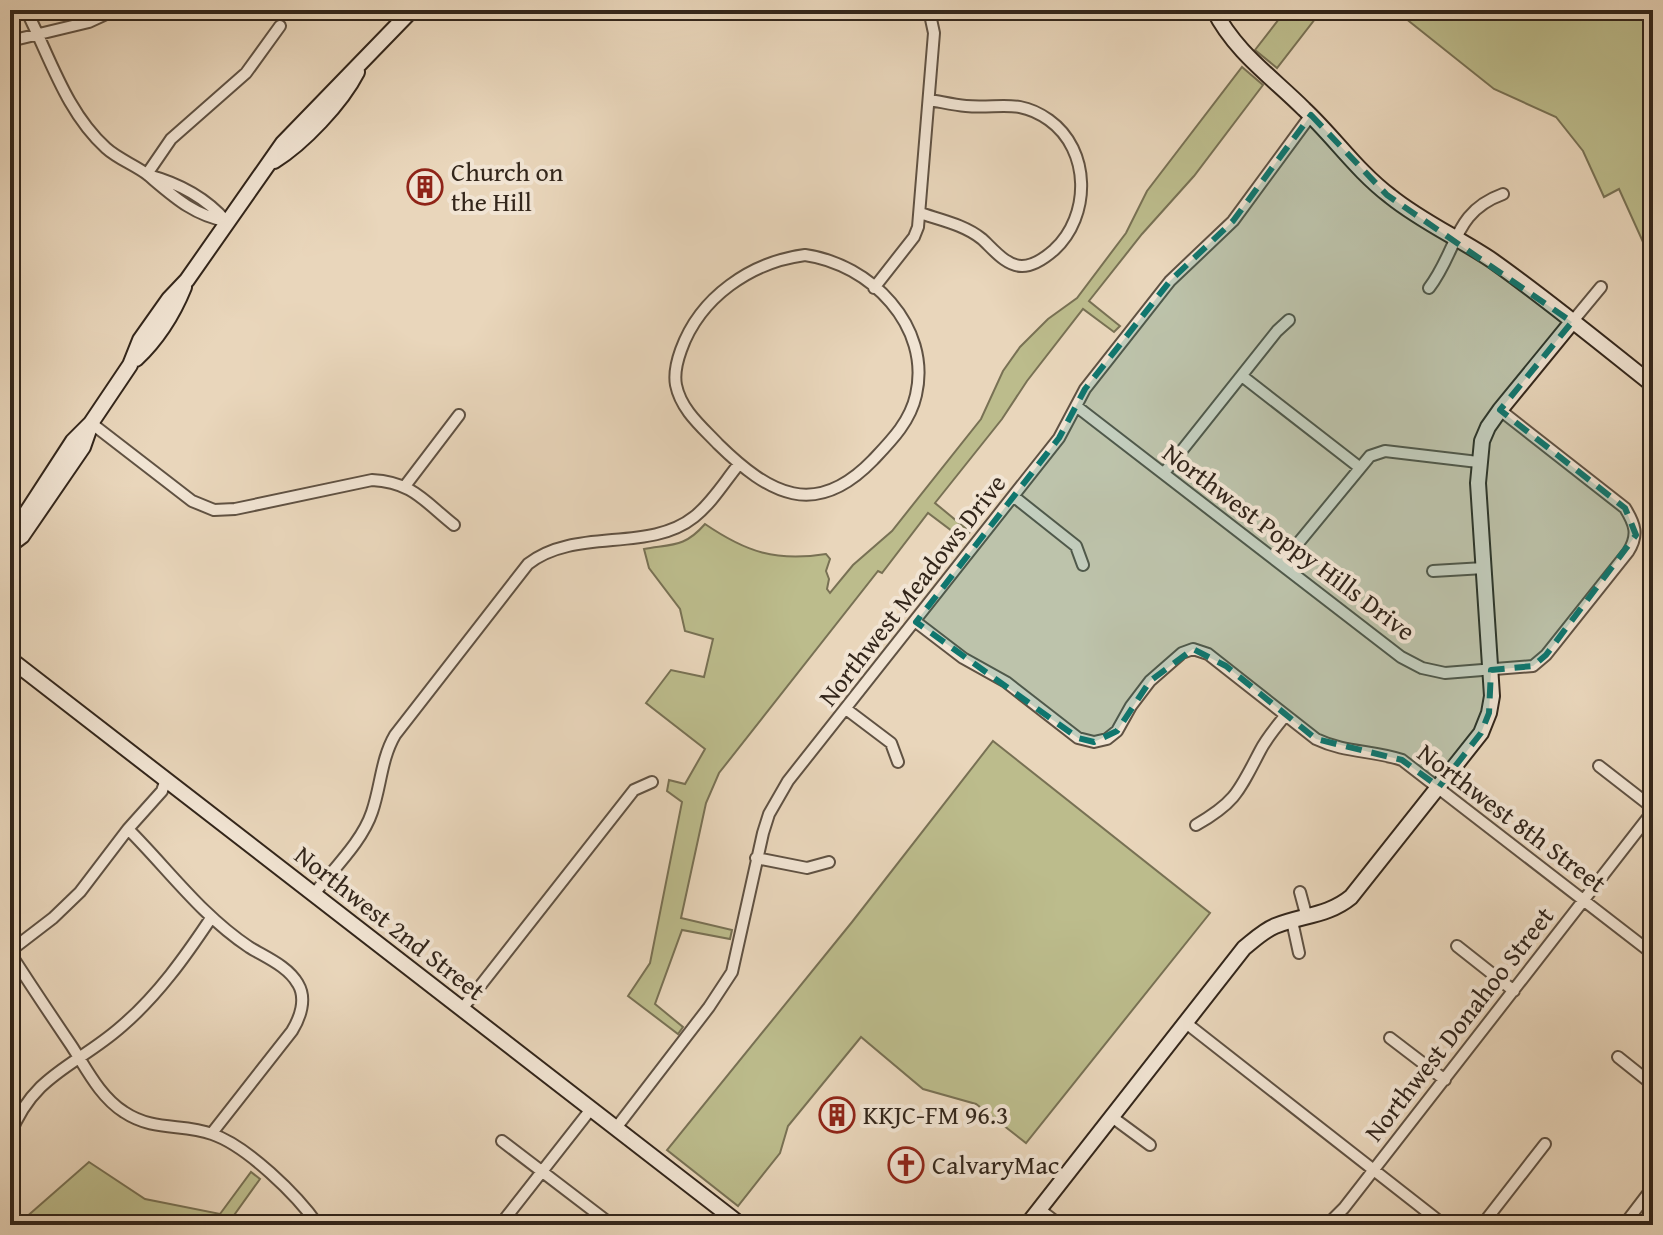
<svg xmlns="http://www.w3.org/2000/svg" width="1663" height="1235" viewBox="0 0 1663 1235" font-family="'Gentium Book Plus',serif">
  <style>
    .green { fill: #bcbc8c; stroke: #787154; stroke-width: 2 }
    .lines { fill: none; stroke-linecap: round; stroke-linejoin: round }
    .street-casing { stroke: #605243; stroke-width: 14 }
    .secondary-casing { stroke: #33261b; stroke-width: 18 }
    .street { stroke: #f1e4d3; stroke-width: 10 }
    .secondary { stroke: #f1e4d3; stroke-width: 14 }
    .marked { fill: #0f766e; fill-opacity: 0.2; stroke: #0f766e; stroke-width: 6; stroke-dasharray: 16 10; stroke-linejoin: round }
    .labels { text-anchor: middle; stroke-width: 8; stroke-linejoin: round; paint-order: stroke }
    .poi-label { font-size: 26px; fill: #33261b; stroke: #f1e4d3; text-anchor: start }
    .street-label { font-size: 26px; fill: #33261b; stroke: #f1e4d3 }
  </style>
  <rect width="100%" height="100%" fill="#e9d6bb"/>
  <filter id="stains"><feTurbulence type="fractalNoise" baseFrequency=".0025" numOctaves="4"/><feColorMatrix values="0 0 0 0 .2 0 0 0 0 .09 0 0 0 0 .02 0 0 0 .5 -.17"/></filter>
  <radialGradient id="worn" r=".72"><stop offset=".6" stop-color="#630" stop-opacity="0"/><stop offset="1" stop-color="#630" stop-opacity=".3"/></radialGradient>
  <path class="green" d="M1286,10h36l-45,58 -22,-18z
    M1395,10h258v254l-34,-75 -15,8 -21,-46 -27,-34 -62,-28z
    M1242,67l21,18 -69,91 -52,58 -53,67 31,25 -6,6 -31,-23 -56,72 -25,38 -67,84 35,29 -6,8 -36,-27 -46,60 -4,-2 -159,202 -13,30 -25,115 51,12 -2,9 -48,-9 -27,74 28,23 -5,7 -50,-38 22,-33 32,-161 -15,-11 2,-11 16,4 20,-35 -59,-46 25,-33 33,7 9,-38 -28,-8 -5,-22 -31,-41 -5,-19c29,-5 41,-2 61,-25 41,28 71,38 121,30l4,5 -4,12 3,8 -2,10 3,4 23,-28 39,-34 89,-112 22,-48 17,-24 28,-28 29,-21 49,-65 21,-42z
    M993,741l217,172 -184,230 -50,-39 -53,-15 -62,-52 -73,89 -8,27 -42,53 -71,-56 185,-228z
    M89,1162l56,37 75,15 31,-42 9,7 -33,46h-217v-13l2,8 12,-1z"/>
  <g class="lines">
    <defs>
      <path id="street" d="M26,10c24,47 40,102 80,138 12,11 29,17 42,27 25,21 45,40 78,46
        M10,41l79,-19 26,-12
        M147,174l24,-35 75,-66 34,-47
        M148,175c30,8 58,23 78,46
        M920,213c21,7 45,12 62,26 11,10 24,27 40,27 12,0 24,-9 32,-16 37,-34 37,-100 -5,-130 -31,-22 -50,-11 -83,-14 -12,-1 -24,-4 -36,-6
        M805,255c65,9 127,71 111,140 -6,27 -25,46 -43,65 -58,60 -104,34 -155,-16 -16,-17 -37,-34 -42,-59 -2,-11 1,-24 5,-35 19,-53 70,-88 124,-95z
        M874,288l40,-51 4,-10 16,-194 -5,-23
        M1429,288c29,-38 24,-76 74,-94
        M1572,322l29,-35
        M1242,376l117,91
        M1076,406l325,251 21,11 23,5 88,-7 13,-11 82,-103c11,-17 7,-28 -3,-44l-125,-98
        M91,423l101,78 22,9 21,-1 137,-29c40,2 52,21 82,45
        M1164,473l113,-142 12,-11
        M405,486l54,-71
        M1013,496l63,50 7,19
        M1281,564l89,-108 15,-5 93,11
        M1433,571l51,-3
        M916,622l47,36 43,24 72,56 16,4 13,-3 10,-8 14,-25 19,-25 32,-28 11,-4 15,5 108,85c29,14 56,11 86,21l251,194
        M846,709l45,34 7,19
        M1599,766l54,42
        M1196,825c40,-23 43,-34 64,-74 6,-12 16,-24 25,-35
        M128,829c40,40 73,86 121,118 16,10 39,19 49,37 9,15 2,34 -6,47l-80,102
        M756,858l51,10 22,-6
        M1300,892l7,26
        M314,894c19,-25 48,-52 58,-82 9,-26 9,-53 23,-77l133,-171c47,-37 121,-11 166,-47 18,-14 31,-36 45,-53
        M1292,921l7,32
        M1457,946l57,45
        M10,951l43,-33 27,-26 48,-63 34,-38 4,-12
        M10,953c20,31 40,61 61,92 15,23 29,52 53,67 30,20 59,11 88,22 35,12 85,61 106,91
        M462,1009l172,-219 18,-8
        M1186,1023l258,202
        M1390,1038l55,42
        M1618,1057l35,28
        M1112,1117l38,28
        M616,1128l93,-121 23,-35 31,-139 6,-19 19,-33 271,-343 26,-49 85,-108 63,-60 78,-106
        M10,1135c24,-62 67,-69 112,-109 36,-31 63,-69 89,-108
        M502,1141l110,84
        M1039,1209l21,16
        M500,1225l91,-116
        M1327,1225l17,-17 309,-397
        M1482,1225l63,-81
        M1624,1225l29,-38"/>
      <path id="secondary" d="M1214,10c21,42 58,67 90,99 30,28 53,62 86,87 32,26 69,42 103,65 55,39 107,82 160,124
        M274,161c29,-18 67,-58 83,-89
        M136,359c21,-20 37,-45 48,-72
        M10,538l63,-97 18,-18 39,-58 10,-25 29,-41 18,-19 96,-137 129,-133
        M10,545l12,-9 61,-89 7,-20
        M10,659l731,566
        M1027,1225l217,-277c10,-8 19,-17 31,-22 27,-11 53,-10 76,-29l130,-164 8,-20 3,-17 -14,-213 4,-42 6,-14 12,-17 72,-88"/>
    </defs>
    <use href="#street" class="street-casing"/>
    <use href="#secondary" class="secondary-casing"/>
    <use href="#street" class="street"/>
    <use href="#secondary" class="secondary"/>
  </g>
  <path class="marked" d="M1311,115l76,80 185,127 -72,88 125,98 11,27 -90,120 -13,11 -42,4 -2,43 -8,20 -42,54 -37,-27 -86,-21 -90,-73 -33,-17 -43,32 -33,50 -23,11 -16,-4 -162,-116 143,-184 26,-49 85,-108 63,-60z"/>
  <defs>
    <symbol id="building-ring" viewBox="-11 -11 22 22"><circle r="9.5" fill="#f1e4d3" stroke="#8f2418" stroke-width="1.5"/><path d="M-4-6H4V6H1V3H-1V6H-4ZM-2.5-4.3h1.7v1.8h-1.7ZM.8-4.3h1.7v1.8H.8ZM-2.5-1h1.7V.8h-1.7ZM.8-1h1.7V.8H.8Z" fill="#8f2418"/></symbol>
    <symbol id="church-ring" viewBox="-11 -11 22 22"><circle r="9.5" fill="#f1e4d3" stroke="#8f2418" stroke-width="1.5"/><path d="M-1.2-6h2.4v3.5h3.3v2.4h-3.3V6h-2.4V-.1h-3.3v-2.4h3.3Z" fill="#8f2418"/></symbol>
  </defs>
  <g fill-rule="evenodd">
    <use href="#building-ring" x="405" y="167" width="40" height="40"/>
    <use href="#building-ring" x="817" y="1095" width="40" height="40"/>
    <use href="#church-ring" x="886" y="1145" width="40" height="40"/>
  </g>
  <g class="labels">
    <g class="poi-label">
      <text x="451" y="181">Church on<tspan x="451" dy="30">the Hill</tspan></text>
      <text x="863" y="1124">KKJC-FM 96.3</text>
      <text x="932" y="1174">CalvaryMac</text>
    </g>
    <g class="street-label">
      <text transform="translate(1289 542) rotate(37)" y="9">Northwest Poppy Hills Drive</text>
      <text transform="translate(912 590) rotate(-52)" y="9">Northwest Meadows Drive</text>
      <text transform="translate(1512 818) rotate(37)" y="9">Northwest 8th Street</text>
      <text transform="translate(390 923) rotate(38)" y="9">Northwest 2nd Street</text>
      <text transform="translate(1459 1024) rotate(-52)" y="9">Northwest Donahoo Street</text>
    </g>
  </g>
  <rect width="1663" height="1235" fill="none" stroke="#e9d6bb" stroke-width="40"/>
  <rect x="12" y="12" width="1639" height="1211" fill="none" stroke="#33261b" stroke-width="4"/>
  <rect x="20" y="20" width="1623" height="1195" fill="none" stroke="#33261b" stroke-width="2"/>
  <rect width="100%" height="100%" filter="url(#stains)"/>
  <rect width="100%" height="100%" fill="url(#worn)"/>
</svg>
